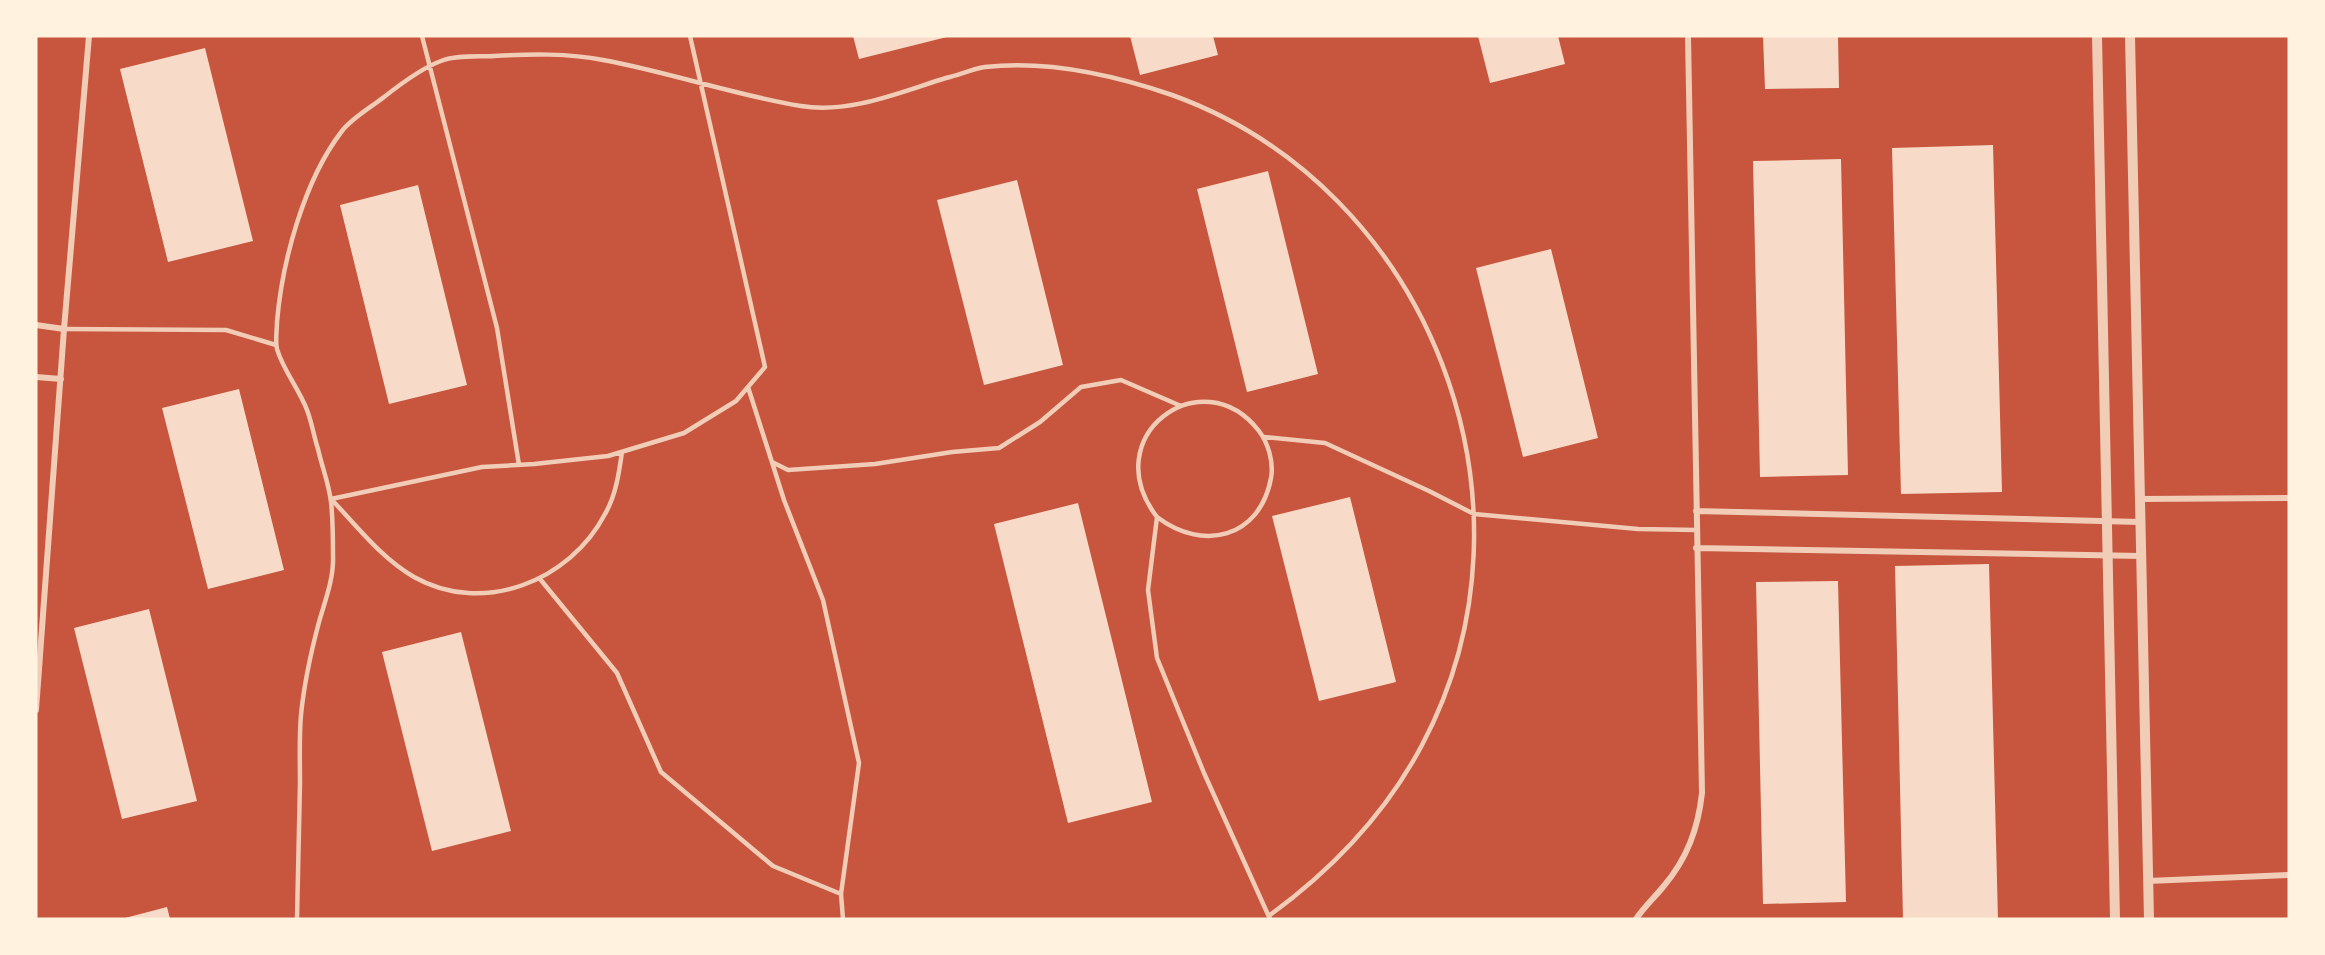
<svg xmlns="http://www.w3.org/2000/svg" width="2325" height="955" viewBox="0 0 2325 955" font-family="Helvetica,sans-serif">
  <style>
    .building { fill: #f7dbc8 }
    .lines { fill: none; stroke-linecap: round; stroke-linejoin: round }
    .service { stroke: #f1ccb7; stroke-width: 4.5 }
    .minor { stroke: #f1ccb7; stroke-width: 6 }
    .tertiary { stroke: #f1ccb7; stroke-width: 10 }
  </style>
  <rect width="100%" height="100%" fill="#c8553d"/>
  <path class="building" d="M853,36h93l1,1 -88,22z
    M1130,36h83l5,19 -78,20z
    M1478,36h80l7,28 -75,19z
    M1763,36h75l1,52 -74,1z
    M205,48l48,193 -85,21 -48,-193z
    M1993,145l9,347 -101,2 -9,-346z
    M1841,159l7,316 -88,2 -7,-316z
    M1268,171l50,203 -71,18 -50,-203z
    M1017,180l46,185 -79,20 -47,-185z
    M418,185l49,200 -78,19 -49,-199z
    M1551,249l47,189 -75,19 -47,-189z
    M239,389l45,181 -76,19 -46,-181z
    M1350,497l46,185 -77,19 -47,-185z
    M1078,503l74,299 -84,21 -74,-299z
    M1989,564l9,355h-95l-8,-353z
    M1838,581l8,321 -83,2 -7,-322z
    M149,609l48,192 -75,18 -48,-191z
    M461,632l50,199 -79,20 -50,-199z
    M167,907l3,12h-45v-1z"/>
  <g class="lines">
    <path class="service" d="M422,36l75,292 22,137
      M64,329l162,1 50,15
      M748,387l36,113 39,100 36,163 -18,131 2,25
      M1264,437l61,6 104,48 45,23 164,15 59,1
      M772,462l16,8 87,-6 77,-12 47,-4 41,-26 41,-35 40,-7 60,26
      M331,499l151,-32 52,-3 74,-8 76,-23 52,-32 29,-34 -75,-331
      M331,499c26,27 50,59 83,78 69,39 156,4 191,-63 11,-19 14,-41 17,-62
      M1157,517c46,35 103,21 114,-39 3,-16 -3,-35 -12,-47 -57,-74 -164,6 -102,86l-9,73 9,68 47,115 66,146
      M540,579l77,94 44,99 112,94 68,28
      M297,919c1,-45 2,-90 3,-136 0,-22 -1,-45 1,-68 3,-31 10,-63 18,-93 6,-21 15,-44 14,-66 0,-17 0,-37 -2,-54 -2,-18 -9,-35 -13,-53 -4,-12 -6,-26 -11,-39 -8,-21 -24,-40 -30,-61 -2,-8 0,-18 0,-27 5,-60 27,-142 65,-191 10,-13 28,-23 42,-34 14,-11 40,-30 57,-36 15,-6 37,-4 53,-5 36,-2 74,-3 109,4 66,12 131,35 198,46 49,8 99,-14 145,-28 13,-3 26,-9 39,-11 62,-7 129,8 187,28 258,93 379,408 250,650 -37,70 -89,124 -152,170"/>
    <path class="minor" d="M36,325l28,4
      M36,377l25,2
      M2140,499l149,-1
      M1696,511l444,11
      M1696,548l445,8
      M36,710l28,-381 25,-293
      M2148,881l141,-6
      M1636,919c8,-12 18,-21 27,-32 24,-28 35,-58 39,-94l-14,-757"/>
    <path class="tertiary" d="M2097,36l18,883
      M2130,36l19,883"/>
  </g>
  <rect width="2325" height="955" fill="none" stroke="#fff3e0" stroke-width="75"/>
</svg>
